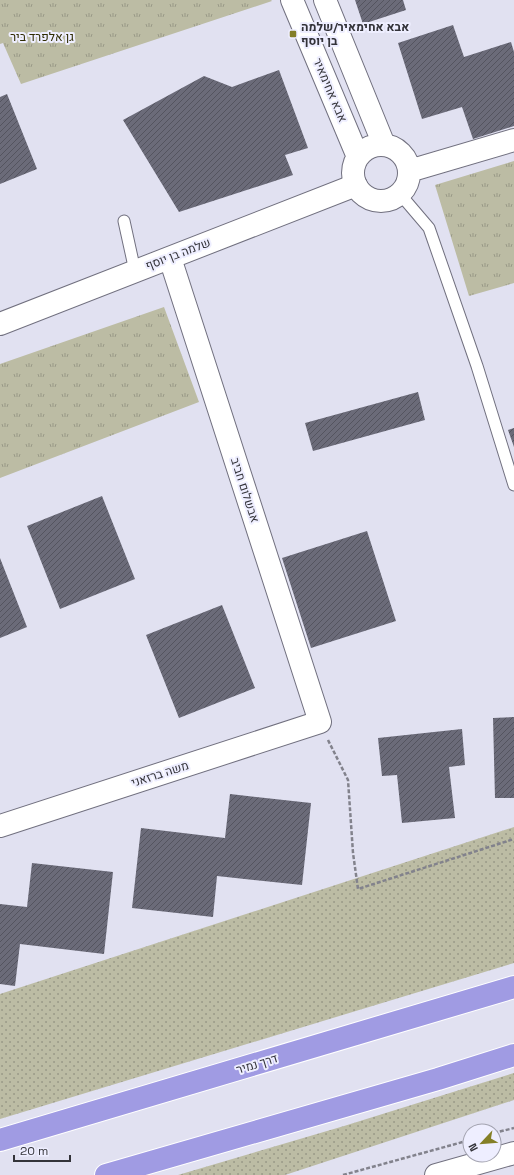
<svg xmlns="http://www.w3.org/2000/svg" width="514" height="1175" viewBox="0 0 514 1175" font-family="'Space Grotesk',Heebo,sans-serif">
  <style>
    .grass { fill: url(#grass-dots) }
    .park { fill: url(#park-tufts) }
    .building { fill: url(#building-hatch) }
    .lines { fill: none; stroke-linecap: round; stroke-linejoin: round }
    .service-casing { stroke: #71707f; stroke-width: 13 }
    .minor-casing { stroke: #71707f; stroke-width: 24 }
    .tertiary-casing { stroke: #71707f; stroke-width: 24 }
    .trunk-casing { stroke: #fff; stroke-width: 24 }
    .path { stroke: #82828c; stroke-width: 2.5; stroke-dasharray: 4 2; stroke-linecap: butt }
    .service { stroke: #fff; stroke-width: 11 }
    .minor { stroke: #fff; stroke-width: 22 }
    .tertiary { stroke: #fff; stroke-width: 22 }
    .trunk { stroke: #a09be3; stroke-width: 22 }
    .poi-dot { fill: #847f27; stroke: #eef; stroke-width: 1.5 }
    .labels { text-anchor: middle; stroke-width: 4; stroke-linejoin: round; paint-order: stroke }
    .poi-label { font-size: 12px; font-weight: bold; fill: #333339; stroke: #eef; text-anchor: start }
    .park-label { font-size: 12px; fill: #2e2b01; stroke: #eef }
    .street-label { font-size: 12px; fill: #333339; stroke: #eef }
  </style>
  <defs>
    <pattern id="grass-dots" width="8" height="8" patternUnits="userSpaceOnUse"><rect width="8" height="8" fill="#bcbca4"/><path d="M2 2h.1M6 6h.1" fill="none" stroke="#999987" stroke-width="1.8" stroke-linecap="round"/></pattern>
    <pattern id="park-tufts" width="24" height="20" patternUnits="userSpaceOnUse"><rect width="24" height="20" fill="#bcbca4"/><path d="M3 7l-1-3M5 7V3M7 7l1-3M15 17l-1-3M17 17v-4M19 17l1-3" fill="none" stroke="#999987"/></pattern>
    <pattern id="building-hatch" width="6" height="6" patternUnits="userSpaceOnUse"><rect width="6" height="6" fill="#6b6b79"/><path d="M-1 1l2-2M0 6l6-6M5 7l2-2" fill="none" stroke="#54545f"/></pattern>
  </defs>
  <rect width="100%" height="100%" fill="#e1e1f1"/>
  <path class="grass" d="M514,827v136l-514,156v-125z
    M514,1073v27l-229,75h-107l166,-49z"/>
  <path class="park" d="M0,0h271l1,1 -251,83 -18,-41 -3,1z
    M514,161v122l-45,13 -34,-111z
    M164,307l35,95 -199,76v-114z"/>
  <path class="building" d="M355,0h48l3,10 -43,14z
    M453,25l11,32 47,-15 3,10v74l-41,13 -11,-32 -40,12 -24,-76z
    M279,70l29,78 -23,7 8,20 -114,37 -56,-92 81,-44 28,11z
    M7,94l30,75 -37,15v-87z
    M418,392l7,28 -112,31 -8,-28z
    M514,428v19l-6,-17z
    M102,496l33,83 -75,30 -33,-83z
    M367,531l29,90 -85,27 -29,-90z
    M0,558l27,69 -27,11z
    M222,605l33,83 -76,30 -33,-83z
    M514,717v81h-19l-2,-80z
    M462,729l3,36 -16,2 6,51 -53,5 -5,-48 -15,1 -4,-38z
    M230,794l81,9 -9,82 -85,-9 -4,41 -81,-9 9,-80 84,10z
    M32,863l81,9 -9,82 -84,-10 -5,42 -15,-2v-80l27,3z"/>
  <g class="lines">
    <defs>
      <path id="service" d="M400,194l29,34 48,138 37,119
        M124,221l11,50"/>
      <path id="minor" d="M0,324l356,-139
        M0,826l320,-104 -150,-464
        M436,1175l78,-22"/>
      <path id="tertiary" d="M292,0l66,157
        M325,0l59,145
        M353 173a28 28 0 1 1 56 0a28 28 0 1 1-56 0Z
        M409,171l105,-31"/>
      <path id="trunk" d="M0,1140l514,-153
        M106,1175l332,-96 76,-24"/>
    </defs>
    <use href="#service" class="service-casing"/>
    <use href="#minor" class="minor-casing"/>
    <use href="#tertiary" class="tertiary-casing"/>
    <use href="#trunk" class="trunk-casing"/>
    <path class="path" d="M328,740l20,40 5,73 5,36 156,-50
      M494,1133l20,-5
      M343,1175l127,-35"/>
    <use href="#service" class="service"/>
    <use href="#minor" class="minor"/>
    <use href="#tertiary" class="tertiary"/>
    <use href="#trunk" class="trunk"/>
  </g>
  <rect class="poi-dot" x="289" y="30" width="8" height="8" rx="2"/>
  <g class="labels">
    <g class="poi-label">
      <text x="301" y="31">אבא אחימאיר/שלמה<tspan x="301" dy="14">בן יוסף</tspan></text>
    </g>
    <g class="park-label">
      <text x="42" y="41">גן אלפרד ביר</text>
    </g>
    <g class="street-label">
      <text transform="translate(330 90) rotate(67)" y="4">אבא אחימאיר</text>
      <text transform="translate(178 254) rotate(-21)" y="4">שלמה בן יוסף</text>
      <text transform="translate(245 490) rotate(72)" y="4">אבשלום חביב</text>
      <text transform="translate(160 774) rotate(-18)" y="4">משה ברזאני</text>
      <text transform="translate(257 1064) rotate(-17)" y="4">דרך נמיר</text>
    </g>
  </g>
  <g transform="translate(482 1143) rotate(244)"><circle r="19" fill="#eeeeff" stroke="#a3a3b0"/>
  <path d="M0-3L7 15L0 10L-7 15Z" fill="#847f27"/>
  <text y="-6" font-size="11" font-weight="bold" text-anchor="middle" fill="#333339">N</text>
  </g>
  <path d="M14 1155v6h56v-6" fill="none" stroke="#333339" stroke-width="2"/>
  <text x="20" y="1155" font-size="12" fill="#333339" stroke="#eeeeff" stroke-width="3" paint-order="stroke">20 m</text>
</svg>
